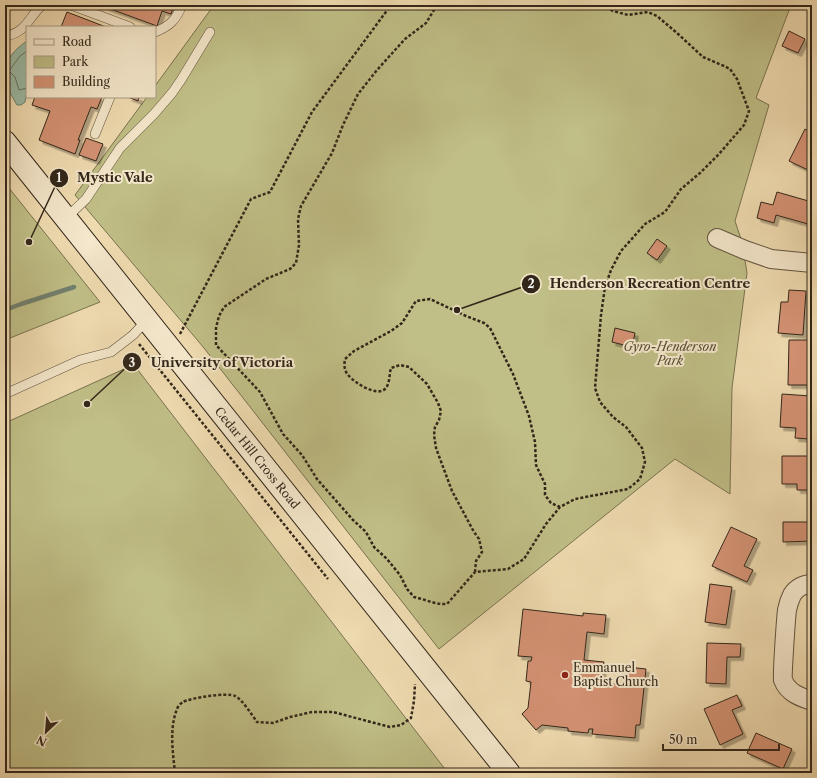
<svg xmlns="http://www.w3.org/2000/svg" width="817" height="778" viewBox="0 0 817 778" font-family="'Libre Caslon Text',serif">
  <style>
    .green { fill: #c0bf87; stroke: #797350 }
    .water { fill: #9bbca6; stroke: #71806e }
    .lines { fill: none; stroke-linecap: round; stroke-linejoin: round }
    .shore { stroke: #667260; stroke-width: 1 }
    .stream { stroke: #71806e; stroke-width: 4.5 }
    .building { fill: #d59374; stroke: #32271a; filter: url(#shadow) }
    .service-casing { stroke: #625440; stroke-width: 10 }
    .minor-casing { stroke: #625440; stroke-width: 20 }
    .secondary-casing { stroke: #32271a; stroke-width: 24 }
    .path { stroke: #32271a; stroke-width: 2.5; stroke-dasharray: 3 2; stroke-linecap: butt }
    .service { stroke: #f5e8cc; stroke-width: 9 }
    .minor { stroke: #f5e8cc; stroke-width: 18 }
    .secondary { stroke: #f5e8cc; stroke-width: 22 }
    .poi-dot { fill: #8f2418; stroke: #f5e8cc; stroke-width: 1.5 }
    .labels { text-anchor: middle; stroke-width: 4; stroke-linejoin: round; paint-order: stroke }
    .park-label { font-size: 12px; font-style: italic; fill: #564d35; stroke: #f5e8cc }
    .street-label { font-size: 12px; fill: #32271a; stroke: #f5e8cc }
    .poi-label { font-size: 12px; fill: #32271a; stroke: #f5e8cc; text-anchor: start }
    .leader { fill: none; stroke: #32271a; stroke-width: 1.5 }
    .callout-dot { fill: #32271a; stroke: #f5e8cc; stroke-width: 1.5 }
    .mark-label { font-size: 12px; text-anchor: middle; font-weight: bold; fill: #fff }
    .callout-label { font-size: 13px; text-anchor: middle; font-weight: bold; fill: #32271a; stroke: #f5e8cc; stroke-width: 4; stroke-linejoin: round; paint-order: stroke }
  </style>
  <defs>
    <filter id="shadow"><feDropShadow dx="3.5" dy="3.5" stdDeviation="0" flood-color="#0004"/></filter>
  </defs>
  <rect width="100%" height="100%" fill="#f0dcb1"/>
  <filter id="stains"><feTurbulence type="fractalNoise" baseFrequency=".005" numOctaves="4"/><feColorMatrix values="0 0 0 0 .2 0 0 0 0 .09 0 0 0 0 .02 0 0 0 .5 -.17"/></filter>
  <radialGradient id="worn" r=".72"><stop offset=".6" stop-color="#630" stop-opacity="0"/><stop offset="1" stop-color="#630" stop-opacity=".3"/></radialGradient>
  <path class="green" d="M214,5h577l-35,93 13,7 -34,116 7,21 5,31 -15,115 -2,106 -55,-35 -236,190 -235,-301 -129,-153 72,-98h8v-11z
    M5,183l95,119 -95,38z
    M133,365h1l314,408h-443v-350z"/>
  <path class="water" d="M27,41v51l-2,10 -4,3h-4c-17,-27 -17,-46 10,-64z"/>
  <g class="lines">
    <path class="shore" d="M27,51l-7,5 -11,15 6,6 4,13 8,-2"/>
    <path class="stream" d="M5,310l16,-6 53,-17"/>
  </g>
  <path class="building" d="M106,5h68l-3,9 -9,-3 -5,15 -52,-19z
    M67,12l39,15h-45z
    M789,31l16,8 -7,14 -16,-7z
    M812,44v12l-5,-2z
    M35,97h67l-5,12 -6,-2 -13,33h2l-5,14 -36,-14 11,-29 -18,-6z
    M128,97h11l-1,4z
    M812,106v10l-4,-2z
    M805,129l7,4v29l-4,8 -19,-9z
    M86,138l17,6 -7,17 -17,-6z
    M777,192l35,10v10l-4,12 -32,-9 -2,8 -17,-5 4,-16 12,3z
    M657,239l10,7 -10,14 -10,-7z
    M789,290l17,1 -3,44 -25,-2 3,-31h7z
    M615,328l20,5 -3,14 -20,-5z
    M789,340h23v45h-24z
    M782,394l29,2 -2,43 -14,-1 1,-10 -16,-1z
    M782,456h30v34h-15v-6h-15z
    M783,522h29v19l-29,1z
    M731,527l26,12 -13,27 9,4 -6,12 -35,-16z
    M710,584l22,3 -6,38 -21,-3z
    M523,609l60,7v-3l23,2 -2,19 -17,-2 -3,28 20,2 -3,21 25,2 2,-18 18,2 -6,56h-4l-1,13 -43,-4 1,-5h-4l-1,4 -20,-2v-3l-26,-3 -6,5 -14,-16 6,-6 3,-26 -5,-1 2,-20h3l1,-4 -14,-1z
    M707,643l34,1 -1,13h-13l-1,27 -20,-1z
    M737,695l5,11 -10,4 11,24 -23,11 -16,-36z
    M756,733l36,16 -9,20 -36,-16z"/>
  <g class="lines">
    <defs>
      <path id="service" d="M71,5l59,22
        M155,32c15,-6 21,-12 27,-27
        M5,36c21,-3 23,-18 37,-31
        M95,134l15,-37
        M66,218l20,-19 34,-51 34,-34 18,-21 9,-13 29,-48
        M5,394l75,-34 31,-8 22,-17 13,-14"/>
      <path id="minor" d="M717,238l28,12 26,9 41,4
        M812,584c-8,0 -16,4 -20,11 -2,4 -4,10 -5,15 -1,8 -5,65 -4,70 5,13 17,17 29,21"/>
      <path id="secondary" d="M5,142l504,631"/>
    </defs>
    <use href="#service" class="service-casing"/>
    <use href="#minor" class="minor-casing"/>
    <use href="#secondary" class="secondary-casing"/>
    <path class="path" d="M437,5l-11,18 -21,16 -28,31 -19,24 -15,31 -11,28 -31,53 -3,13 1,26 -3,18 -6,6 -24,10 -42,28 -5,9 -3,12v17l44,47 23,42 19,21 15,24 36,41 13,12 8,15 13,12 13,16 7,14 7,8c11,2 21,8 33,7l28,-32 33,-3 16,-10 22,-35 14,-17 15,-8 53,-10 12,-10 5,-17 -3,-14 -16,-21 -13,-10 -13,-15 -5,-14 6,-73 4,-28 6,-17 10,-19 24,-27 20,-12 16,-23 19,-16 19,-19 25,-29 5,-14 -12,-32 -7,-10 -6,-3 -21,-9 -26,-24 -20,-17 -9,-4 -20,3 -15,-4 -12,-6
      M180,334l71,-135 19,-7 42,-80 79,-107
      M139,344l189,235
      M475,572l1,-11 6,-9 -3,-13 -5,-7 -22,-41 -16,-43 -2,-13 1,-8 4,-7 2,-9 -3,-8 -11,-19 -18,-17 -9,-2 -9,3c-2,7 -1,16 -6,21 -8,8 -30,-6 -36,-13 -5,-5 -5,-11 -4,-17l9,-8 37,-20 11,-8 14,-22 14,-2 36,17 18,7 6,5 23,46 16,42 6,26 1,23 9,19v11l6,8 9,4
      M175,773c-2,-20 -6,-44 2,-64 1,-3 4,-6 6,-7 7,-4 45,-10 52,-6 7,3 17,19 22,26l16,1 17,-6 22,-5h21l57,15 11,-2 10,-7 3,-17 1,-17"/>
    <use href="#service" class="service"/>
    <use href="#minor" class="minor"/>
    <use href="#secondary" class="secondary"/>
  </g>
  <circle class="poi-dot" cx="565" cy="675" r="4"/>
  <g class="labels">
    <g class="park-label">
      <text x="670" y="351">Gyro-Henderson<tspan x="670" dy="14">Park</tspan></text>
    </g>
    <g class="street-label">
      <text transform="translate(257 458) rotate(51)" y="4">Cedar Hill Cross Road</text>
    </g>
    <g class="poi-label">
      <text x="573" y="672">Emmanuel<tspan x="573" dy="14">Baptist Church</tspan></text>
    </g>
  </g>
  <path class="leader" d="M29 242L59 178M457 310L531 284M87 404L132 362"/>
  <g class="callout-dot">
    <circle cx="29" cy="242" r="4"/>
    <circle cx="457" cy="310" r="4"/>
    <circle cx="87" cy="404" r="4"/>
    <circle cx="59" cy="178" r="10"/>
    <circle cx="531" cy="284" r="10"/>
    <circle cx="132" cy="362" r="10"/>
  </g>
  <g class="mark-label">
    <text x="59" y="182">1</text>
    <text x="531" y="288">2</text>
    <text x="132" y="367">3</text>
  </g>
  <g class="callout-label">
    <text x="115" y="182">Mystic Vale</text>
    <text x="650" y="288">Henderson Recreation Centre</text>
    <text x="222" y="367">University of Victoria</text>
  </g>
  <rect width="817" height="778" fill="none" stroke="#f0dcb1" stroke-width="20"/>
  <rect x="6" y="6" width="805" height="766" fill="none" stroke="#32271a" stroke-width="2"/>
  <rect x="10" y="10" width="797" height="758" fill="none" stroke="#32271a"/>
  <rect x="26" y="26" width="130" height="72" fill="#f5e8cc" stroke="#a79b85"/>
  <rect x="34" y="39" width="20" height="6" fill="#f5e8cc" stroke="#a79b85"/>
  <text x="62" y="46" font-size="12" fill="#32271a">Road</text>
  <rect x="34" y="56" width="20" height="12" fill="#c0bf87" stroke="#a79b85"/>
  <text x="62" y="66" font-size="12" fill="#32271a">Park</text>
  <rect x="34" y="76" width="20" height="12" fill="#d59374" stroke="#a79b85"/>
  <text x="62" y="86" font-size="12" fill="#32271a">Building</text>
  <g transform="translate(46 732) rotate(206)" stroke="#f5e8cc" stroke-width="3" paint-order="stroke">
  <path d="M0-3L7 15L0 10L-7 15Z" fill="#32271a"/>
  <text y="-6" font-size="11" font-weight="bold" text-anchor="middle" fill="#32271a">N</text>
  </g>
  <path d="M663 744v6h116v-6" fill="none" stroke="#32271a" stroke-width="2"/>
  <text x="669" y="744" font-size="12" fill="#32271a" stroke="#f5e8cc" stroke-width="3" paint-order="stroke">50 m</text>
  <rect width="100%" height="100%" filter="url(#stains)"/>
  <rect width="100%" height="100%" fill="url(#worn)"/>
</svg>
